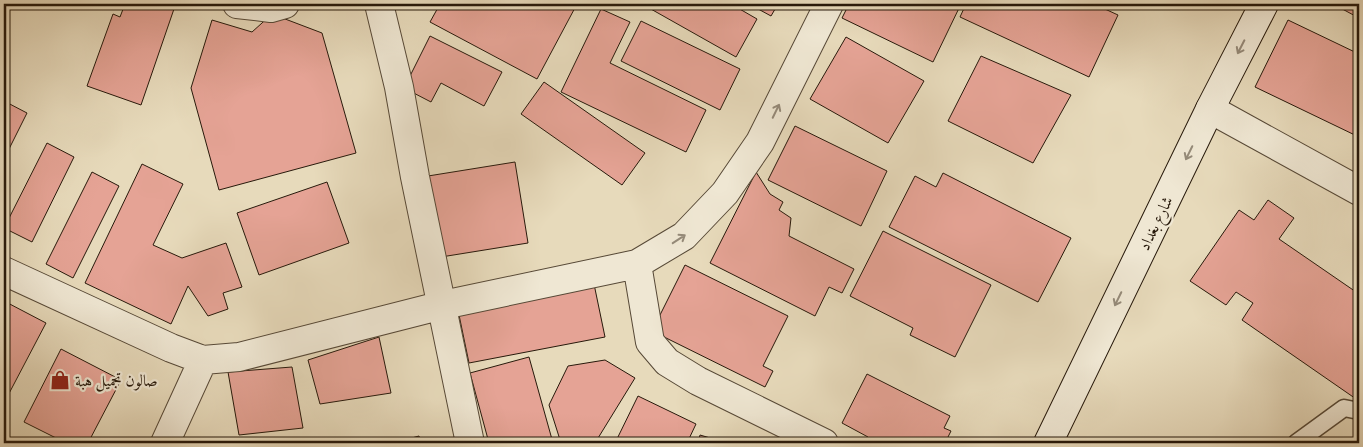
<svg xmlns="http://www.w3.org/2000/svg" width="1363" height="447" viewBox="0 0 1363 447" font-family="'Libre Bodoni',Amiri,serif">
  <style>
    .building { fill: #e5a395; stroke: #27190b }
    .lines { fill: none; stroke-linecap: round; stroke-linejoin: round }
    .lane-casing { stroke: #574937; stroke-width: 19 }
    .street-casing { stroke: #574937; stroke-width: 30 }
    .secondary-casing { stroke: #27190b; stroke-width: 30 }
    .lane { stroke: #efe7d3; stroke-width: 16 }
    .street { stroke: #efe7d3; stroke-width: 28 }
    .secondary { stroke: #efe7d3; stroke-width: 28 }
    .oneway { stroke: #958a79 }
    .labels { text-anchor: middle; stroke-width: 4.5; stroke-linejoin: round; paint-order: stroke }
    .street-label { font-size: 16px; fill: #27190b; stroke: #efe7d3 }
    .poi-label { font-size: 16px; fill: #27190b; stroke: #efe7d3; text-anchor: start }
  </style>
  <rect width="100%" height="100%" fill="#e7dabb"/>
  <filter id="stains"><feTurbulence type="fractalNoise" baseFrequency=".004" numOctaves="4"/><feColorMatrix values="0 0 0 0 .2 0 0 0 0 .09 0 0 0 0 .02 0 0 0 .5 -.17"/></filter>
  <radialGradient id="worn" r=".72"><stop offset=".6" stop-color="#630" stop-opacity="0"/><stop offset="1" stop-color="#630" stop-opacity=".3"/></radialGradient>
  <path class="building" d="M125,4h45l5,2 -34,99 -54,-19 26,-72 7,3z
    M440,4h137l-40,75 -107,-57z
    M642,4h89l26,15 -21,38z
    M749,4h29l-7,12z
    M849,4h112l-28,58 -91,-44z
    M966,4h128l24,11 -29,62 -129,-60z
    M1333,4h26v14z
    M601,9l29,13 -20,41 96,47 -20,42 -125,-60z
    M272,14l50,19 34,120 -137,37 -28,-102 21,-68 40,12z
    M1288,20l71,34v83l-104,-50z
    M641,21l99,48 -20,41 -99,-49z
    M430,36l72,36 -18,34 -43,-23 -10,19 -27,-14z
    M846,37l78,44 -36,62 -78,-44z
    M981,56l90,39 -38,68 -85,-42z
    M544,82l101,71 -23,32 -101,-71z
    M4,101l23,12 -19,38 -4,-3z
    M795,126l92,45 -26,55 -93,-46z
    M47,143l27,14 -42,85 -28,-14z
    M515,162l13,81 -87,14 -13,-81z
    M142,164l41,20 -30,61 29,13 44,-15 16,44 -19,6 5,16 -20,7 -20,-30 -17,38 -86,-41z
    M92,172l27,14 -46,92 -27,-14z
    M756,172l14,22 13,8 -4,8 12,8 -2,18 65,33 -12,24 -13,-6 -14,29 -105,-53z
    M943,173l128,65 -33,64 -149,-75 26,-51 21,11z
    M327,182l22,61 -90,32 -22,-62z
    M1268,200l26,18 -15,21 80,55v107l-117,-81 11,-17 -17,-11 -10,13 -36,-24 49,-71 15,10z
    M883,231l108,54 -36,72 -45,-22 3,-7 -63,-32z
    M685,265l103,51 -25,50 10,5 -8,16 -113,-56z
    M594,284l11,53 -136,26 -11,-53z
    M4,301l42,22 -42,80z
    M379,337l12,56 -71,11 -12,-44z
    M61,349l60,31 -33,63h-22l-42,-21z
    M529,357l24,86h-64l-19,-70z
    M605,360l30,18 -40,65h-34l-12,-38 19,-39z
    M292,367l11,61 -64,7 -11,-63z
    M867,374l83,42 -6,12 7,3 -6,12h-80l3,-6 -26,-14z
    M638,396l58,28 -9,19h-72z
    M700,435l27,8h-29z
    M419,436l2,7h-28z"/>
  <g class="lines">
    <defs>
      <path id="lane" d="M1296,443l48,-35 15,3"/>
      <path id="street" d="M237,4l34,4 14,-4
        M379,4l20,83 16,90 55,266
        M1210,109l149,82
        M637,264l13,78 17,20 31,19 126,62
        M4,271l167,77 32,12 36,-3 204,-52 194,-41 47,-28 41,-43 35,-51 69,-138
        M165,443l38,-83"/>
      <path id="secondary" d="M1048,443l162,-334 54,-105"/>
    </defs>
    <use href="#lane" class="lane-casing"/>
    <use href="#street" class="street-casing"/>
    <use href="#secondary" class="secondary-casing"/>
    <use href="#lane" class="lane"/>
    <use href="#street" class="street"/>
    <use href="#secondary" class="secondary"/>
  </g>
  <defs><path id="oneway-shaft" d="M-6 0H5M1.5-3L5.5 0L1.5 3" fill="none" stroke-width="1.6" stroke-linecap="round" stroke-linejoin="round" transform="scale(1.25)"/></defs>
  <g class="oneway">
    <use href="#oneway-shaft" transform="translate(1241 47) rotate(117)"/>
    <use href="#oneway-shaft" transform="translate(776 111) rotate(-64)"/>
    <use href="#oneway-shaft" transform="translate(1189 153) rotate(116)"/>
    <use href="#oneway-shaft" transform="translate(679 239) rotate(-33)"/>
    <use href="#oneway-shaft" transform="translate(1118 299) rotate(116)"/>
  </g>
  <defs>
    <symbol id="shop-bare" viewBox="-9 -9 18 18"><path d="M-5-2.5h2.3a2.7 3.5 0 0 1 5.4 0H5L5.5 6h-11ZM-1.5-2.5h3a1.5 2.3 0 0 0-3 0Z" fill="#8f2418" stroke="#efe7d3" stroke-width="2.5" paint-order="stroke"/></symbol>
  </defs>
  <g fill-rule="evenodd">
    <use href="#shop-bare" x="46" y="366" width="28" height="28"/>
  </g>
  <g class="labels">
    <g class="street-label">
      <text transform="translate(1155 223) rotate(-64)" y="6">شارع بغداد</text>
    </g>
    <g class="poi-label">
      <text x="75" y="386">صالون تجميل هبة</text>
    </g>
  </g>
  <rect width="1363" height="447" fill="none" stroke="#e7dabb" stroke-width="20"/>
  <rect x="5" y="5" width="1353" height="437" fill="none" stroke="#27190b" stroke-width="2.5"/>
  <rect x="10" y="10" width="1343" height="427" fill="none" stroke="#27190b"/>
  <rect width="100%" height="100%" filter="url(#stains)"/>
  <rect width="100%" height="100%" fill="url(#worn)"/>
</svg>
